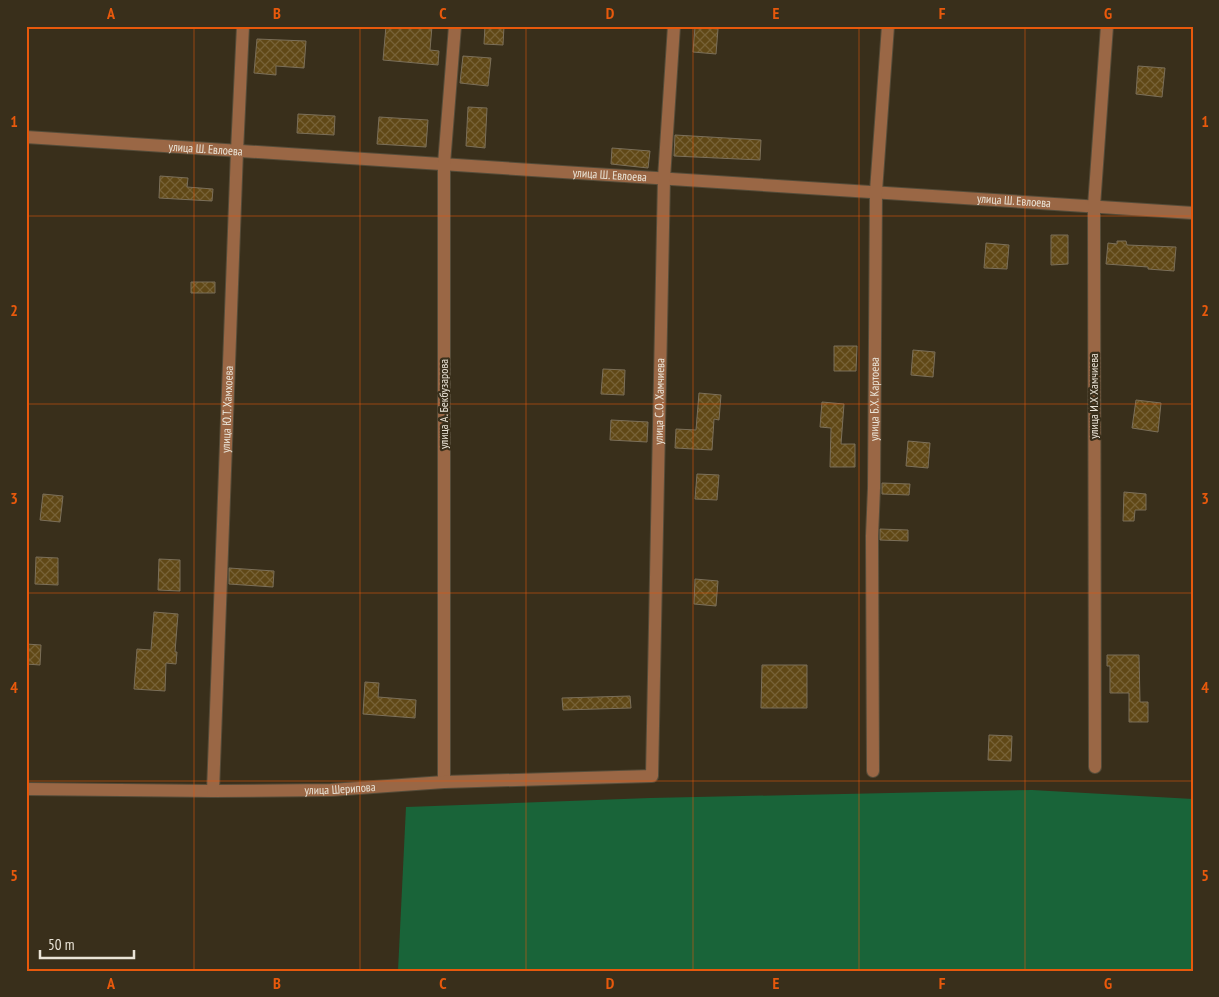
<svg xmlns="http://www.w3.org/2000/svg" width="1219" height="997" viewBox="0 0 1219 997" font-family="'PT Sans Narrow',sans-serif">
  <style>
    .green { fill: #196439 }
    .building { fill: url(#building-cross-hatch); stroke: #7b6f59 }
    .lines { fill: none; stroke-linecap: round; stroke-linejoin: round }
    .minor-casing { stroke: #554c39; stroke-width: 14 }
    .minor { stroke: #9a6745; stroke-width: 12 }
    .grid { fill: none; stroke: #e8590c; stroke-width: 1; stroke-opacity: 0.55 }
    .labels { text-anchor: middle; stroke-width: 4.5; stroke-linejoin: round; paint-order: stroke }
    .street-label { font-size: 12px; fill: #eae4d7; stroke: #392f1b }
    .neatline { fill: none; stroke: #e8590c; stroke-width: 2 }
    .grid-label { font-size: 16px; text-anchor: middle; font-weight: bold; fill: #e8590c }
  </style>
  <defs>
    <pattern id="building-cross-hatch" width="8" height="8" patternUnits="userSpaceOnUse" patternTransform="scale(1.25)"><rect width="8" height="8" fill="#604816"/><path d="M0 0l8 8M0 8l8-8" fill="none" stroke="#776237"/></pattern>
  </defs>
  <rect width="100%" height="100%" fill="#392f1b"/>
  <path class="green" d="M1032,790l161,9v172h-795l8,-164 244,-9z"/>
  <path class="building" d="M386,26h46l-2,24 9,1 -1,14 -55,-5z
    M485,26h19l-1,19 -19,-1z
    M695,27l23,2 -2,25 -23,-2z
    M257,39l49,2 -2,27 -28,-2v9l-22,-2z
    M463,56l28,2 -3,28 -28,-3z
    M1138,66l27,2 -3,29 -26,-3z
    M468,107l19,1 -2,40 -19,-2z
    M298,114l37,2 -1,19 -37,-2z
    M379,117l49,3 -2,27 -49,-3z
    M675,135l86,5 -1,20 -86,-4z
    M612,148l38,3 -2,17 -37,-4z
    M160,176l28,2 -1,9 26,2 -1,12 -53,-3z
    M1051,235h17v29l-17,1z
    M1117,241h9l1,4 49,2 -2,24 -26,-2v-2l-42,-3 2,-21 9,1z
    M986,243l23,2 -2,24 -23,-1z
    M191,282h24v11h-24z
    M834,346h23l-1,25h-22z
    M913,350l22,2 -2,25 -22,-2z
    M603,369l22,1 -1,25 -23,-1z
    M699,393l22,2 -2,25 -5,-1 -2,31 -37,-2 1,-19 20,1z
    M1136,400l25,3 -3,29 -26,-4z
    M822,402l22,2 -3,40h14v23h-25l1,-39 -11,-1z
    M611,420l37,2 -1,20 -37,-2z
    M908,441l22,2 -2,25 -22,-2z
    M697,474l22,1 -2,25 -22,-1z
    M882,483l28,1 -1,11 -27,-1z
    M1124,492l22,2v16h-11l-1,11h-11z
    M43,494l20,2 -3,26 -20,-2z
    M880,529l28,1v11l-28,-1z
    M36,557l22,1v27l-23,-1z
    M159,559l21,1v31l-22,-1z
    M229,568l45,3 -1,16 -44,-3z
    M695,579l23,2 -2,25 -22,-2z
    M154,612l24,2 -3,38h2l-1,12 -10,-1 -1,28 -31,-2 3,-40 14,1z
    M26,644l15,1 -1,20 -14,-1z
    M1107,655h32l1,47h8v20h-19v-29h-19v-27h-3z
    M762,665h45v43h-46z
    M365,682l14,1 -1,14 38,3 -1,18 -52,-4z
    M630,696l1,12 -68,2 -1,-12z
    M989,735l23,1 -1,25 -23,-1z"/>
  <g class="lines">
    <defs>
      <g id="minor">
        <path id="s1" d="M26,137c389,27 778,49 1167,76"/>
        <path d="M1095,767l-1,-561 13,-180"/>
        <path id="s2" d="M873,771l-1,-235 2,-48 2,-297 12,-165"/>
        <path d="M444,782v-618l11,-138"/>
        <path id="s3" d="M26,789l187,2 118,-1 113,-8 208,-6 12,-598 10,-152"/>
        <path id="s4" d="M213,791l24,-640 6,-125"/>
      </g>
    </defs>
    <use href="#minor" class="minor-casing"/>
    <use href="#minor" class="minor"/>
  </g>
  <path class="grid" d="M194,26v945M360,26v945M526,26v945M693,26v945M859,26v945M1025,26v945M26,216h1167M26,404h1167M26,593h1167M26,781h1167"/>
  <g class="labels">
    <g class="street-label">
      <text dy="4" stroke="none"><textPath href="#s1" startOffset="180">улица Ш. Евлоева</textPath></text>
      <text dy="4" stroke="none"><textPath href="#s1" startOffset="585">улица Ш. Евлоева</textPath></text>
      <text dy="4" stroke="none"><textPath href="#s1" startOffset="990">улица Ш. Евлоева</textPath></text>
      <text transform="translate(1094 396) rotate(-90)" y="4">улица И.Х Хамчиева</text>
      <text dy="4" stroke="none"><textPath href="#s2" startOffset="372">улица Б.Х. Картоева</textPath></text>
      <text dy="4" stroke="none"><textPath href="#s3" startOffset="1001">улица С.О. Хамчиева</textPath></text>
      <text transform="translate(444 404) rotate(-90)" y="4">улица А. Бекбузарова</text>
      <text dy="4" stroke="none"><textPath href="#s4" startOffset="382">улица Ю.Т. Хамхоева</textPath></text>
      <text dy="4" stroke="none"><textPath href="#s3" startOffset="314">улица Шерипова</textPath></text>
    </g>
  </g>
  <rect width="1219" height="997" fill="none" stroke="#392f1b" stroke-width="55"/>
  <path d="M40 950v8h94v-8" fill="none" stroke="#eae4d7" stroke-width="2.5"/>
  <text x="48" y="950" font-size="15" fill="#eae4d7" stroke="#392f1b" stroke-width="4" paint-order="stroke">50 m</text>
  <rect x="28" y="28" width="1164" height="942" class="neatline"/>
  <g class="grid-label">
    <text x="111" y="19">A</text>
    <text x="277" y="19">B</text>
    <text x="443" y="19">C</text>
    <text x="610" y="19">D</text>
    <text x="776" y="19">E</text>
    <text x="942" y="19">F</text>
    <text x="1108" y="19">G</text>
    <text x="14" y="127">1</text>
    <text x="1205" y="127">1</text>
    <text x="14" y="316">2</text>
    <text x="1205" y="316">2</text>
    <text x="14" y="504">3</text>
    <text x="1205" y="504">3</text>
    <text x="14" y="693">4</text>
    <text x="1205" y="693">4</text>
    <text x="14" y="881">5</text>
    <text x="1205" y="881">5</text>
    <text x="111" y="989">A</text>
    <text x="277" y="989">B</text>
    <text x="443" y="989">C</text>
    <text x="610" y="989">D</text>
    <text x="776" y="989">E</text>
    <text x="942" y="989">F</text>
    <text x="1108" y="989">G</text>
  </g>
</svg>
